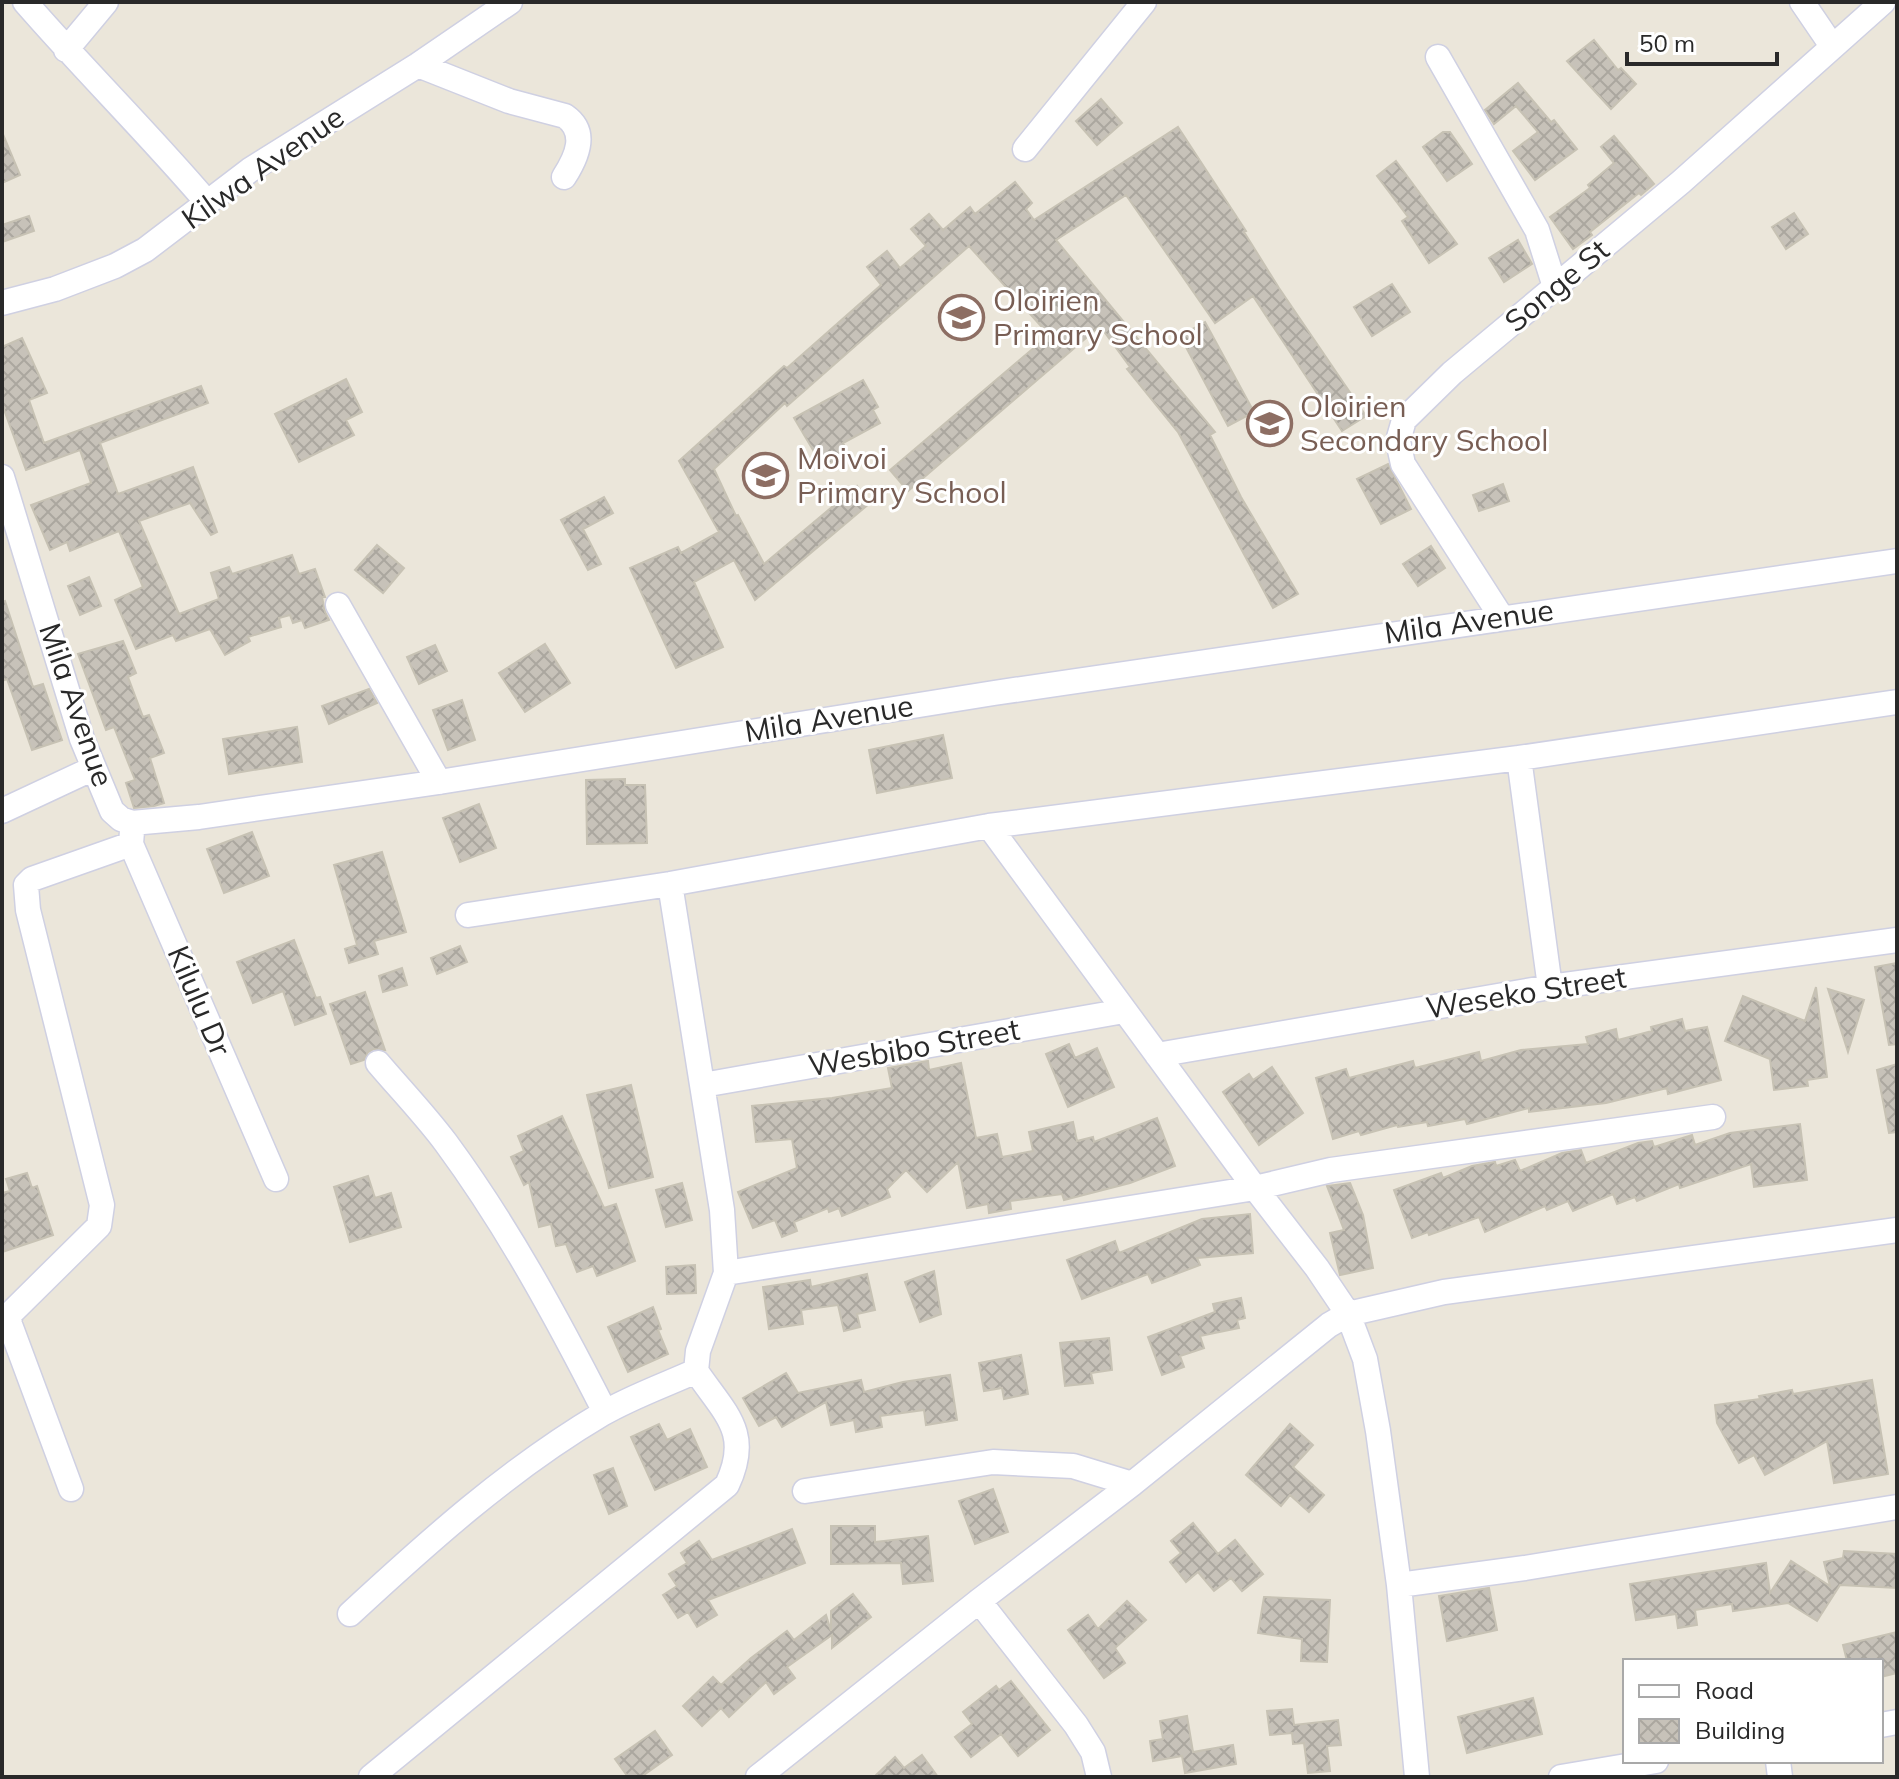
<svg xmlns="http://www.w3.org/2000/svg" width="1899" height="1779" viewBox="0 0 1899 1779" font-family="Mulish,sans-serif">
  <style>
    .building { fill: url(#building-cross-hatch); stroke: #c7c2b4; stroke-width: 2 }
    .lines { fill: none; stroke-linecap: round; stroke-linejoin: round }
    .minor-casing { stroke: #cfd0e2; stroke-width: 27 }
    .minor { stroke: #fff; stroke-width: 24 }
    .labels { text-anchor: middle; stroke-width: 6; stroke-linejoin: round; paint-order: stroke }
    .street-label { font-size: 30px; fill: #292929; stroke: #fff }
    .education-label { font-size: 30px; fill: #785e54; stroke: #fff; text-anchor: start }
  </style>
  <defs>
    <pattern id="building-cross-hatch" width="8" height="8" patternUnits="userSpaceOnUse" patternTransform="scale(2)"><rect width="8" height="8" fill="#c7c2b9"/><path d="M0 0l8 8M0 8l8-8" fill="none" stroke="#aba79f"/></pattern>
  </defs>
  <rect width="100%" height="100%" fill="#ebe6da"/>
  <path class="building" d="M1594,40l24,30 3,-2 15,16 -25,25 -44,-48z
    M1518,83l33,39 3,-2 23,29 -42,31 -22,-29 25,-19 -22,-26 -22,18 -9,-14z
    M1101,99l21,24 -25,22 -21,-24z
    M1178,127l68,104 -2,1 35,56 87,128 -24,15 -89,-135 -38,27 -89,-128 -70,45 159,192 -5,3 31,62 57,97 -25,14 -95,-176 -51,-63 3,-2 -30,-41 -192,165 -18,-21 159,-135 -80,-89 -182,160 -2,-3 -71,66 22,47 2,-1 26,49 93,-78 13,17 -115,97 -21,-40 -40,22 29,65 -47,21 -46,-100 48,-21 3,6 38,-21 -40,-71 105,-95 3,2 94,-83 -14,-18 20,-16 13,17 26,-22 -15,-17 18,-15 14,16 27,-23 5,7 40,-32 17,21 -6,6 8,11z
    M2,132l18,43 -18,8z
    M1443,132h7l22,32 -25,17 -24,-34z
    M1614,136l40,48 -13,11 -2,-2 -49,39 2,3 -19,14 -23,-32 40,-29 -2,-3 26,-22 -13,-16z
    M1396,161l61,83 -28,19 -27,-42 6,-4 -31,-41z
    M1794,213l14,21 -22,15 -14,-22z
    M29,216l5,15 -32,11v-17z
    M1518,240l14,24 -28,18 -15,-24z
    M1392,284l18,28 -38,24 -18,-29z
    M1205,322l49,90 -26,14 -48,-90z
    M22,338l25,55 -18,7 15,43 157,-57 7,17 -108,40 18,51 75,-27 24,65 -6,3 -21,-32 -51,18 40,93 40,-15 -8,-26 18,-6 3,7 60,-19 7,19 16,-5 10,28h-3l3,15 4,8 -24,8 -3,-8 -9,3 -3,-8 -11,3 2,9 -33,10 2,4 -25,14 -15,-26 -34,12 -3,-6 -37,14 -21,-49 28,-13 -24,-56 -49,20 -3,-9 -17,8 -19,-45 60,-22 -11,-33 -54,20 -24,-66v-57z
    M346,379l16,33 -16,8 8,15 -55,27 -24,-48z
    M863,380l15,27 -5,3 7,13 -37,20 5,10 -25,14 -29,-49z
    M1388,464l23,45 -30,15 -24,-45z
    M1503,484l6,17 -30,10 -6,-16z
    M604,497l9,16 -30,16 18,35 -13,6 -27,-50z
    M377,545l27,23 -21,25 -28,-23z
    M1431,546l14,22 -27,18 -15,-22z
    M89,577l12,29 -21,9 -12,-29z
    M5,601l28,86 10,-3 19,56 -30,10 -25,-71 -5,2v-79z
    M123,641l13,32 -8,4 15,40 6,-2 15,38 -14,5 14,45 -10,3 -20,2 -8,-25 9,-3 -21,-53 -8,3 -28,-76z
    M545,644l25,39 -45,29 -26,-39z
    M435,645l12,26 -28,13 -12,-27z
    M369,689l8,14 -48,21 -7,-18z
    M462,700l13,40 -27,10 -15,-40z
    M297,727l5,35 -73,12 -6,-35z
    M943,735l9,43 -75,15 -8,-43z
    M625,779v6h20l2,58 -60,1 -1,-64z
    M479,804l17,44 -36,14 -17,-44z
    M252,832l17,44 -45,17 -17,-44z
    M382,852l24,80 -32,9 4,13 -29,9 -4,-14 12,-4 -23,-80z
    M294,940l22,58 4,-1 6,17 -31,11 -12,-34 -30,12 -16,-41z
    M460,946l7,16 -30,12 -6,-16z
    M1897,963v81l-8,1 -14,-78z
    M402,968l5,17 -24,7 -4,-16z
    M1816,987l11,90 -20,3 1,6 -34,4 -4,-31 -45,-18 18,-45 62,25z
    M1828,989l36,11 -16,52z
    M365,992l20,58 -11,-1 -6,3 -4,8 -13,4 -21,-60z
    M1682,1019l3,12 22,-4 14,53 -53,14 -1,-6 -61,15 -77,9v-4l-62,16 -2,-5 -37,7 -1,-4 -29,5 -1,-2 -36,10 -2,-4 -26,8 -17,-61 30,-9 3,9 64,-17 2,7 64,-16 2,9 40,-11 67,-6 -2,-7 30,-8 2,11 34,-9 -1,-4z
    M1069,1044l6,14 22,-10 17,39 -46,20 -22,-53z
    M928,1061l1,9 32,-7 15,75 21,-4 5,23 31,-6 -4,-19 44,-10 4,19 16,-4 1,5 63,-24 18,48 -45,17 -66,17 -2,-6 -52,7 1,8 -22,4 -1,-9 -21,4 -9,-46 -31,30 -21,-22 -19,19 3,8 -48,19 -3,-8 -10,4 -1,-4 -34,14 3,9 -15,6 -7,-17 -22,8 -15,-36 59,-24 -5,-29 -36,3 -4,-36 80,-8 60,-10 -4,-20z
    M1897,1064v68l-8,1 -12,-63z
    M1272,1067l31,46 -44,32 -36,-53 26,-18 4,6z
    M631,1085l22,92 -44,11 -22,-93z
    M562,1116l42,92 12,-4 19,57 -38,15 -4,-10 -16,6 -11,-28 -10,2 -5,-22 -12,3 -10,-45 -5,3 -13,-28 13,-6 -6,-15z
    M1800,1124l7,56 -53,7 -3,-23 -71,24 -1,-4 -42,17 -2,-4 -18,7 -4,-10 -40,17 -5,-10 -21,9 -2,-4 -60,26 -6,-15 -50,18 -1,-3 -16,6 -18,-48 47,-17 2,5 29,-12 23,-4 1,4 19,-6 5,11 42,-18 19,-3 5,13 52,-20 14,-2 2,6 38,-12 3,10 35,-12z
    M27,1173l5,15 5,-2 16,49 -51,17v-59l8,-2 -4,-12z
    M368,1176l7,22 16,-5 10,34 -51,15 -16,-55z
    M682,1183l10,37 -26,7 -10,-37z
    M1350,1183l13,32 10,53 -33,7 -10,-42 14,-3 -17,-44z
    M1250,1214l3,39 -56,5 3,7 -48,18 -4,-9 -66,25 -15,-39 48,-19 4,12 83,-34z
    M695,1265l1,28 -29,1 -1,-27z
    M934,1271l7,43 -21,8 -15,-40z
    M867,1274l8,36 -18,4 3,13 -16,4 -6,-26 -37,5 2,14 -34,5 -6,-42 47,-7 1,7z
    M1241,1298l4,20 -8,2 2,8 -39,8 4,12 -24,8 4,11 -22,8 -14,-38 67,-25 -2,-8z
    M653,1307l8,22 -3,1 10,24 -40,18 -20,-45z
    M1109,1338l3,32 -21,3 2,10 -28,3 -5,-43z
    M1021,1355l7,39 -24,5 -2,-11 -18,3 -5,-28z
    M786,1373l12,20 63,-13 3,12 39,-10 47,-7 7,45 -31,5 -2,-15 -44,6 2,11 -26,5 -2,-12 -23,5 -5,-23 -44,25 -6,-10 -17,9 -16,-28z
    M1872,1380l16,94 -54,9 -7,-42 -62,34 -11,-20 -15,8 -22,-40 -2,-18 45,-6 -1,-3 33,-6 1,4z
    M659,1424l8,16 23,-11 17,38 -52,23 -24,-53z
    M1290,1424l23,21 -20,22 31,28 -15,17 -19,-17 -9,11 -35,-31z
    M613,1468l14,38 -18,8 -15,-39z
    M993,1489l15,43 -33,12 -16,-43z
    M1193,1523l25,31 17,-14 28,34 -21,17 -11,-13 -17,13 -16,-19 -12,10 -16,-20 11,-9 -10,-12z
    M831,1526h44v16l53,-6 5,45 -30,3 -2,-21 -70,1z
    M792,1529l13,34 -97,37 9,15 -20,12 -9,-15 -10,6 -15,-23 14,-9 -8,-12 18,-11 -6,-10 18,-12 13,19z
    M1844,1551l53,3v34l-57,-3 -23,36 -29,-18 -55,8 -1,-7 -37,6 2,15 -19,3 -2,-14 -40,6 -6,-36 136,-21 4,30 21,-32 39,25 -6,-24 19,-4z
    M1489,1588l8,42 -50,11 -8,-45z
    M853,1594l18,23 -39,31v-13l-45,32 8,11 -21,16 -8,-12 -37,35 -8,-9 -19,18 -19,-20 30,-29 8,8 30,-27 36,-27 7,9 32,-25 5,16v-20z
    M1264,1597l66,3 -3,62 -26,-1 1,-22 -44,-6z
    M1127,1601l19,19 -31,28 10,15 -21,15 -36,-48 20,-15 10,14z
    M1897,1632v41l-16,4v-16h-34l-4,-16z
    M1011,1681l39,49 -32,26 -17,-22 -30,23 -16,-20 17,-13 -9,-12 33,-26 3,4z
    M1533,1698l9,36 -75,19 -9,-36z
    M1292,1709l2,16 44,-5 3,25 -14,1 3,25 -22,2 -4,-30 -11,1 -1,-11 -22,2 -3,-24z
    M1187,1716l6,36 40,-7 3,19 -51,9 -3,-17 -29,5 -3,-20 13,-2 -3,-18z
    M655,1731l17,24 -31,22h-13l-13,-18z
    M922,1755l16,22h-64l21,-20 9,11z"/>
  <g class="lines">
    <defs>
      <path id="minor" d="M25,2c59,68 123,131 181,199
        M1802,2l30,44
        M66,50l40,-48
        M1438,57l99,173 18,57
        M418,65l91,36 56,15c23,16 12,41 -1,61
        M1025,149l119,-147
        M2,303l53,-14 60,-23 30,-16 105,-80 168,-105 92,-63
        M2,477l80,262 30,72 9,8 11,4 67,-6 240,-35 555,-89 903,-132
        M338,605l101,177
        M1502,618l-99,-154 -5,-23 6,-21 48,-47 229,-191 202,-180
        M1519,758l31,229
        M2,811l92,-43
        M989,826l266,362 62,80 31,46 17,45 13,72 21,154 18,192
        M132,831l-1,13 145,335
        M468,915l202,-31 319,-58 530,-68 378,-56
        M1157,1055l393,-68 347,-47
        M378,1063c23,27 47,52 68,80 62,84 112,177 159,269
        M703,1085l421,-74
        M726,1273l529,-85 76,-18 382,-53
        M71,1489l-62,-167 2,-9 88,-87 3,-21 -74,-295 -2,-25 6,-6 99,-35
        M805,1491l188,-29 80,4 59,18
        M1399,1585l126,-17 372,-61
        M979,1601l97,124 17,27 6,25
        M350,1614c79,-73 159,-145 252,-200 29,-17 63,-29 94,-43
        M1881,1725l16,-3
        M1778,1761l2,16
        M371,1777l356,-292c25,-53 -2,-71 -31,-114l2,-20 28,-78 -4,-63 -52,-326
        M758,1777l221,-176 153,-117 197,-159 19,-11 96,-22 453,-62
        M1561,1777l95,-16"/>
    </defs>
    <use href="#minor" class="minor-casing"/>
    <use href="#minor" class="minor"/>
  </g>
  <defs>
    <symbol id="school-ring" viewBox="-11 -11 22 22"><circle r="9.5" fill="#fff" stroke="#8d6e63" stroke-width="1.5"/><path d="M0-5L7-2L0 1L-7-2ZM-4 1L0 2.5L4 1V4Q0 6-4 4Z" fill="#8d6e63"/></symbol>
  </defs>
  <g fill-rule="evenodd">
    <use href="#school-ring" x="936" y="292" width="51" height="51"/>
    <use href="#school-ring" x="1244" y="398" width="51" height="51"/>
    <use href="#school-ring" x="740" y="450" width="51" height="51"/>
  </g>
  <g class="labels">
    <g class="street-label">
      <text transform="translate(263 168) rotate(-35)" y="10">Kilwa Avenue</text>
      <text transform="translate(1557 286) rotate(-40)" y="10">Songe St</text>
      <text transform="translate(1469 622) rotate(-8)" y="10">Mila Avenue</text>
      <text transform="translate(76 705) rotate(71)" y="10">Mila Avenue</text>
      <text transform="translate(829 719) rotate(-9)" y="10">Mila Avenue</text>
      <text transform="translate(1526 993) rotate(-9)" y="10">Weseko Street</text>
      <text transform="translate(199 1001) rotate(67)" y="10">Kilulu Dr</text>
      <text transform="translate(914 1048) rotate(-10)" y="10">Wesbibo Street</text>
    </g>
    <g class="education-label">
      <text x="993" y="311">Oloirien<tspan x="993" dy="34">Primary School</tspan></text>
      <text x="1300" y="417">Oloirien<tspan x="1300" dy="34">Secondary School</tspan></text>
      <text x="797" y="469">Moivoi<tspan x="797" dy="34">Primary School</tspan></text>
    </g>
  </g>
  <rect width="1899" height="1779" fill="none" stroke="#292929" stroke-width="8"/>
  <rect x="1623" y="1659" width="260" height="104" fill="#ffffff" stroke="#a9a9a9" stroke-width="2"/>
  <rect x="1639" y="1685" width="40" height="12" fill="#ffffff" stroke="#a9a9a9" stroke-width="2"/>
  <text x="1695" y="1699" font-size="24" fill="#292929">Road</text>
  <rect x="1639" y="1719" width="40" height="24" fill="url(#building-cross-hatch)" stroke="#a9a9a9" stroke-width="2"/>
  <text x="1695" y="1739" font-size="24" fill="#292929">Building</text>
  <path d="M1627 52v12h150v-12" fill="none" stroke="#292929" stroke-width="4"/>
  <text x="1639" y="52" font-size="24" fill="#292929" stroke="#ffffff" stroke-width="6" paint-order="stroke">50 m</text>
</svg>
